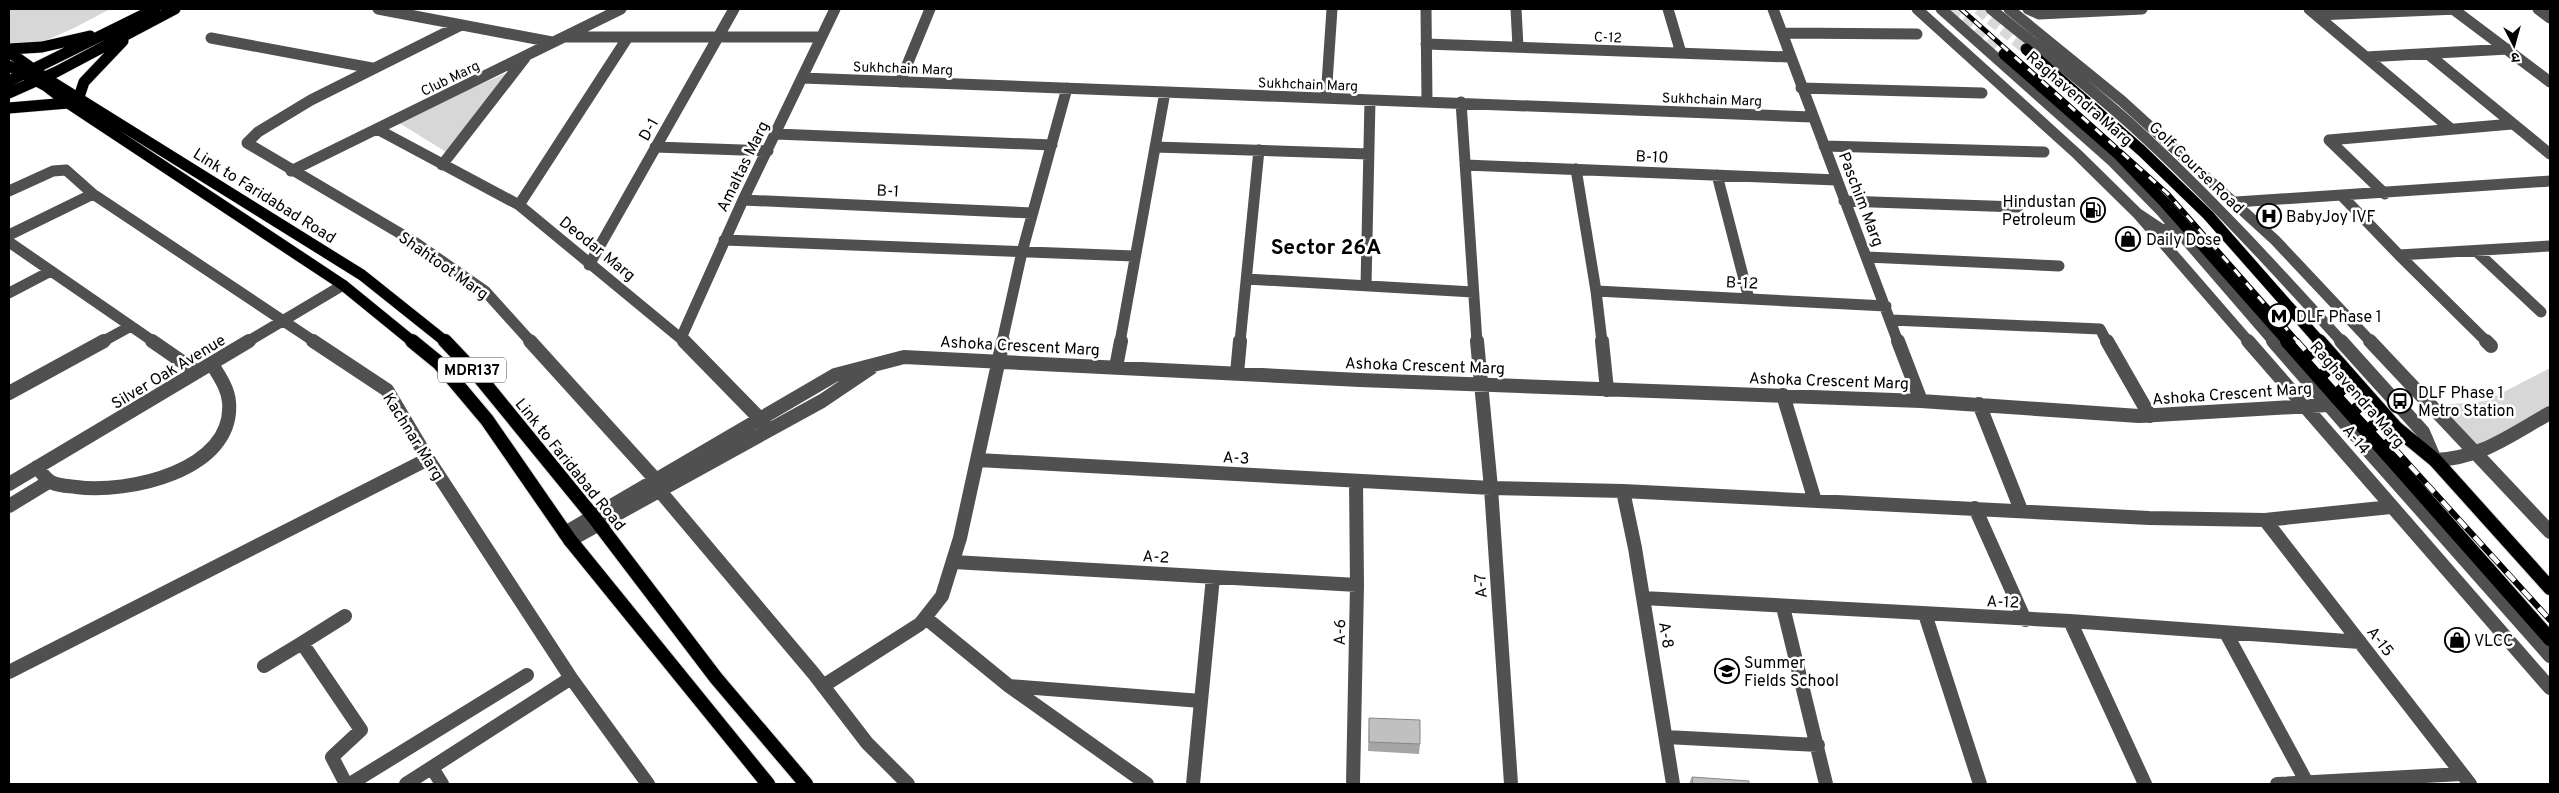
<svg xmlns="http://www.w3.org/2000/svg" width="2559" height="793" viewBox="0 0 2559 793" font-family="Overpass,'Noto Sans Devanagari',sans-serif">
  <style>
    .green { fill: #d7d7d7 }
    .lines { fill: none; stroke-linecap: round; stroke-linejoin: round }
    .major-tunnel { stroke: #d9d9d9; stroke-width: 11; stroke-dasharray: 11 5; stroke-linecap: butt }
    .major-far1-casing { stroke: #dbdbdb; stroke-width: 12 }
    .major-casing { stroke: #dbdbdb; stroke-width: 16 }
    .minor-far1 { stroke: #505050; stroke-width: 11 }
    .minor { stroke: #505050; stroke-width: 14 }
    .major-far1 { stroke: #000; stroke-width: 11 }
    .major { stroke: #000; stroke-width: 14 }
    .rail-far1-casing { stroke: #000; stroke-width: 5 }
    .rail-casing { stroke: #000; stroke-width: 6 }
    .rail-far1 { stroke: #fff; stroke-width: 3; stroke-dasharray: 9; stroke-linecap: butt }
    .rail { stroke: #fff; stroke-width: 4.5; stroke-dasharray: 12; stroke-linecap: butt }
    .wall { fill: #a5a5a5 }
    .building { fill: #c0c0c0; stroke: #868686 }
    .labels { text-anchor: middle; stroke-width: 5; stroke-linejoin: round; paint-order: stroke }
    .far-street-label { font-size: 14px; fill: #000; stroke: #fff }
    .shield { fill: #fff; stroke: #4c4c4c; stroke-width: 1 }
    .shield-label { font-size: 15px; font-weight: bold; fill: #000 }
    .street-label { font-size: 16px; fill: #000; stroke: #fff }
    .poi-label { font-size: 16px; fill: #000; stroke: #fff; text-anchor: start }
    .district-label { font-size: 21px; font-weight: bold; fill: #000; stroke: #fff }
  </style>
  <rect width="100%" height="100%" fill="#fff"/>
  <path class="green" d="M9,9h101l-34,18 -67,30z
    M518,68l-72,84 -45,-28 -24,5z
    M2550,368v41l-73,40 -36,-44 45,-4z"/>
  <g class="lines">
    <path class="major-tunnel" d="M1951,9l53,45
      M1978,9l48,40"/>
    <defs>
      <path id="major-far1" d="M9,49l33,-2 48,-11
        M2026,49l116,102 66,64 112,127
        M9,52l35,25 318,198 84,67
        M2004,54l113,99 48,50 123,139
        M9,66l37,20 22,17 275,182 70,57
        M9,81l146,-72
        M9,93l47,-21 119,-63
        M9,108l59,-5 11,-6 5,-15 39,-41"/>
      <path id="major" d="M412,341l27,22 48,57 83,120 198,244
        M445,341l36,38 111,136 124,163 90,106
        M2287,341l263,298
        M2319,341l77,87 39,32 115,128"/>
    </defs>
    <use href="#major-far1" class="major-far1-casing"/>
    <use href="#major" class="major-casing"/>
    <path class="minor-far1" d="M378,9l174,33
      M1426,9l1,92
      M1516,9l2,38
      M1668,9l13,44
      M1773,9l125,333
      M1917,9l160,145 60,59 24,16 18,3
      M1941,9l171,152 49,50 113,131
      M1991,9c49,40 99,78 146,121 72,66 139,139 205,212
      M2009,9l113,92 153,139 96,102
      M2028,9l11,5 103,-5
      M2309,9l142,120
      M2453,9l97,73
      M2538,9l12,9
      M2317,15l140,-6
      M461,25l-150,75 -53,32 -11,11 166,98 72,50 46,51
      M1782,33l135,1
      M566,37h255
      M211,38l161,30
      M1426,44l363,13
      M2428,54l122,100
      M2366,57l142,-8
      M803,78l1009,39
      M900,82l30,-73
      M1801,88l181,5
      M1326,98l6,-89
      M1461,102l16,240
      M377,129l142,76 166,137
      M776,134l276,11
      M2329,140l183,-16
      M2329,140l56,54
      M1824,146l220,6
      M655,147l113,4
      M1155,147l214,7
      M442,165l83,-107
      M1465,165l372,15
      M1576,169l20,122 6,51
      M291,171l330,-162
      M1717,175l32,124
      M9,191l44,-20 13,-1 27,24 222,148
      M2343,197l56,58 151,-9
      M743,200l289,13
      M1844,201l174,6
      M2236,202l314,-21
      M519,205l109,-168
      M2137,213l112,129
      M9,235l84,-41
      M724,240l410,16
      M9,242l145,100
      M2476,251l65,61
      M2399,255l88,87
      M1867,257l192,9
      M589,265l145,-256
      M1247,279l226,13
      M1366,285l4,-185
      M1596,291l290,15
      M9,293l42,-22
      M1892,320l208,9 7,13
      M681,338l62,-138 92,-191
      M102,342l29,-16
      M247,342l96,-57
      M1002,342l20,-90 45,-164
      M1120,342l45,-250
      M1240,342l19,-192"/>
    <path class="minor" d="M152,341l45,31
      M313,341l74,49 41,69 143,219 77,106
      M530,341l126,139
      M684,341l86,88
      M1477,341l14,147 20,296
      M1602,341l5,49
      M1898,341l23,60
      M2107,341l43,75
      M2248,341l302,347
      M2273,341l82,94 29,19
      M2341,341l82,91 12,28c47,-2 75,-25 115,-47
      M2370,341l180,191
      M2486,341l5,5
      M1116,367l5,-26
      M1237,373l3,-32
      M9,393l95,-52
      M1783,395l32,106
      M1979,404l42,106
      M2366,448l184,208
      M978,460l513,28 132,3 526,27 116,2 126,-13
      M37,467c5,6 9,13 16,16 7,3 16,3 23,4 51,7 159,-16 153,-85 -1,-14 -10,-26 -17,-38
      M9,484l240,-143
      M659,490l155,184 53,69 41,41
      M1623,491l12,57 38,236
      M9,506l41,-25
      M1975,508l50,112
      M2265,520l205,264
      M565,533l270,-158 69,-18 456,23 561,21 218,15 189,-11
      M570,540l252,-139 49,-33
      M954,562l403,23
      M1643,598l427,23 290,21
      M1783,607l43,177
      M1925,614l55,170
      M345,616l-43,27 59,87 -29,27 14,27
      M927,619l82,67 138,98
      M2070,621l75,163
      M2226,633l80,148
      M264,666l38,-23
      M9,672l419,-213
      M823,686l97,-62 22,-28 18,-58 43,-197
      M1009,686l192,15
      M1666,737l152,8
      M432,768l10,16
      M350,784l177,-109
      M406,784l165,-106
      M1193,784l20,-207
      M1353,784l4,-199 -1,-104
      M2277,784l185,-10"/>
    <use href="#major-far1" class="major-far1"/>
    <use href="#major" class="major"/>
    <defs>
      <path id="rail-far1" d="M1961,9l206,184 131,149"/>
      <path id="rail" d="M2297,341l253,279"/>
    </defs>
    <use href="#rail-far1" class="rail-far1-casing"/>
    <use href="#rail" class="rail-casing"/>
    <use href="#rail-far1" class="rail-far1"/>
    <use href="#rail" class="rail"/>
  </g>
  <path class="wall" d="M1369,718l51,26 -1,10 -51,-3z
    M1692,777l57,7h-60z"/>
  <path class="building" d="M1369,718l51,2v24l-51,-2z
    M1692,777l57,4v3h-56z"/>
  <defs>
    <symbol id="fuel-ring" viewBox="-11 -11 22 22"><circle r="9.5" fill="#fff" stroke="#000" stroke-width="1.5"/><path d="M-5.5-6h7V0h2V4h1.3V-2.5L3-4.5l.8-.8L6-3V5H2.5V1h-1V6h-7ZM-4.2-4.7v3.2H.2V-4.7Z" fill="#000"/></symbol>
    <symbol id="hospital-ring" viewBox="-11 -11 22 22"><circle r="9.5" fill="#fff" stroke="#000" stroke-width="1.5"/><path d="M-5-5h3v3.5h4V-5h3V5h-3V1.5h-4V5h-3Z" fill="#000"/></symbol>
    <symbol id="shop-ring" viewBox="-11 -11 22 22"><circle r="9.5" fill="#fff" stroke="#000" stroke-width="1.5"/><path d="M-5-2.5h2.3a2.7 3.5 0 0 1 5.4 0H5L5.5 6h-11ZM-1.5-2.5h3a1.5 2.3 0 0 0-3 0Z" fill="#000"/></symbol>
    <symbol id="metro-ring" viewBox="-11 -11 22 22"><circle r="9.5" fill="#fff" stroke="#000" stroke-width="1.5"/><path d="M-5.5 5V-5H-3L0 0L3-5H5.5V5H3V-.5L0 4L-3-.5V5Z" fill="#000"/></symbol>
    <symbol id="bus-ring" viewBox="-11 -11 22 22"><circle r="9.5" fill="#fff" stroke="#000" stroke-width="1.5"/><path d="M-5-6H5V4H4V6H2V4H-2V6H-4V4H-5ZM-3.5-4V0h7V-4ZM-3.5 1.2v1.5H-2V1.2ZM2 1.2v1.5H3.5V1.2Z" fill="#000"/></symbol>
    <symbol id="school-ring" viewBox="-11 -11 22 22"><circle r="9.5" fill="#fff" stroke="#000" stroke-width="1.5"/><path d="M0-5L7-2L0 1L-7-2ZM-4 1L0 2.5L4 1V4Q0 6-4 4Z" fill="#000"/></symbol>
  </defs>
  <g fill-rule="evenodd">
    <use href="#fuel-ring" x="2079" y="196" width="28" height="28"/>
    <use href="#hospital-ring" x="2255" y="202" width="28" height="28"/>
    <use href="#shop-ring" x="2114" y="225" width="28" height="28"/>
    <use href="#metro-ring" x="2265" y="302" width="28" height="28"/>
    <use href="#bus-ring" x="2386" y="387" width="28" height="28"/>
    <use href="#shop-ring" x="2443" y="626" width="28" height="28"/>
    <use href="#school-ring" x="1713" y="657" width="28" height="28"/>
  </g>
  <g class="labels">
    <g class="far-street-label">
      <text transform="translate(1608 37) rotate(2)" y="5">C-12</text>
      <text transform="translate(903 68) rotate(2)" y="5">Sukhchain Marg</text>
      <text transform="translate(450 78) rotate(-26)" y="5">Club Marg</text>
      <text transform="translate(1308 84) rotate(2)" y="5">Sukhchain Marg</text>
      <text transform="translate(1712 99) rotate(2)" y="5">Sukhchain Marg</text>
    </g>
    <rect class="shield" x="438" y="357.5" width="68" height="25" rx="4"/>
    <g class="shield-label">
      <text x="472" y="375">MDR137</text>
    </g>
    <g class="street-label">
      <text transform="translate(2080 98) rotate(41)" y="6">Raghavendra Marg</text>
      <text transform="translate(648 129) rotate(-61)" y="6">D-1</text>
      <text transform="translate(1652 156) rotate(3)" y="6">B-10</text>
      <text transform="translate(742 166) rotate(-64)" y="6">Amaltas Marg</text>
      <text transform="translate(2197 167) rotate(44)" y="6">Golf Course Road</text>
      <text transform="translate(888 190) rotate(3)" y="6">B-1</text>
      <text transform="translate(265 195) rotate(32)" y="6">Link to Faridabad Road</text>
      <text transform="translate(1862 199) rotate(69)" y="6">Paschim Marg</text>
      <text transform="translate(598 248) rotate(39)" y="6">Deodar Marg</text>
      <text transform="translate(444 265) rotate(35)" y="6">Shahtoot Marg</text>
      <text transform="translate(1742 282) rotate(3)" y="6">B-12</text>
      <text transform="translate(1020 345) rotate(3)" y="6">Ashoka Crescent Marg</text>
      <text transform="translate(1425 365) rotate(2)" y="6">Ashoka Crescent Marg</text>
      <text transform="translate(168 371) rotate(-31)" y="6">Silver Oak Avenue</text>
      <text transform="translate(1829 380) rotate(2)" y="6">Ashoka Crescent Marg</text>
      <text transform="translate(2232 393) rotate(-4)" y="6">Ashoka Crescent Marg</text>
      <text transform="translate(2358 394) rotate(49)" y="6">Raghavendra Marg</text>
      <text transform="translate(414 436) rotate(58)" y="6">Kachnar Marg</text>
      <text transform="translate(2357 439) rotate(50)" y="6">A-14</text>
      <text transform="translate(1236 457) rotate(3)" y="6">A-3</text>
      <text transform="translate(571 464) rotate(51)" y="6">Link to Faridabad Road</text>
      <text transform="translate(1156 556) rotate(3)" y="6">A-2</text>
      <text transform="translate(1480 586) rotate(-94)" y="6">A-7</text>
      <text transform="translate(2003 601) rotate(3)" y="6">A-12</text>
      <text transform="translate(1339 632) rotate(-89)" y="6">A-6</text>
      <text transform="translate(1667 635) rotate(81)" y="6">A-8</text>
      <text transform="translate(2381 641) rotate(52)" y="6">A-15</text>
    </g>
    <g class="poi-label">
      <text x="2076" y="207" text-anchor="end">Hindustan<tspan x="2076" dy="18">Petroleum</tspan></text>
      <text x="2286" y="222">BabyJoy IVF</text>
      <text x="2146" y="245">Daily Dose</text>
      <text x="2296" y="322">DLF Phase 1</text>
      <text x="2418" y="398">DLF Phase 1<tspan x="2418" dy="18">Metro Station</tspan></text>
      <text x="2474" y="646">VLCC</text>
      <text x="1744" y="668">Summer<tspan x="1744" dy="18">Fields School</tspan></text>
    </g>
    <g class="district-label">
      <text x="1326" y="254">Sector 26A</text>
    </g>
  </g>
  <rect width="2559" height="793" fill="none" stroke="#000000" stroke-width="20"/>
  <g transform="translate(2514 45) rotate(174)" stroke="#ffffff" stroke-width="4" paint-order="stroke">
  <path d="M0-4L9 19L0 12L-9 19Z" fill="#000000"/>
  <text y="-8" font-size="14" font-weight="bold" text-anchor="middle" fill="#000000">उ</text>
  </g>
</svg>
